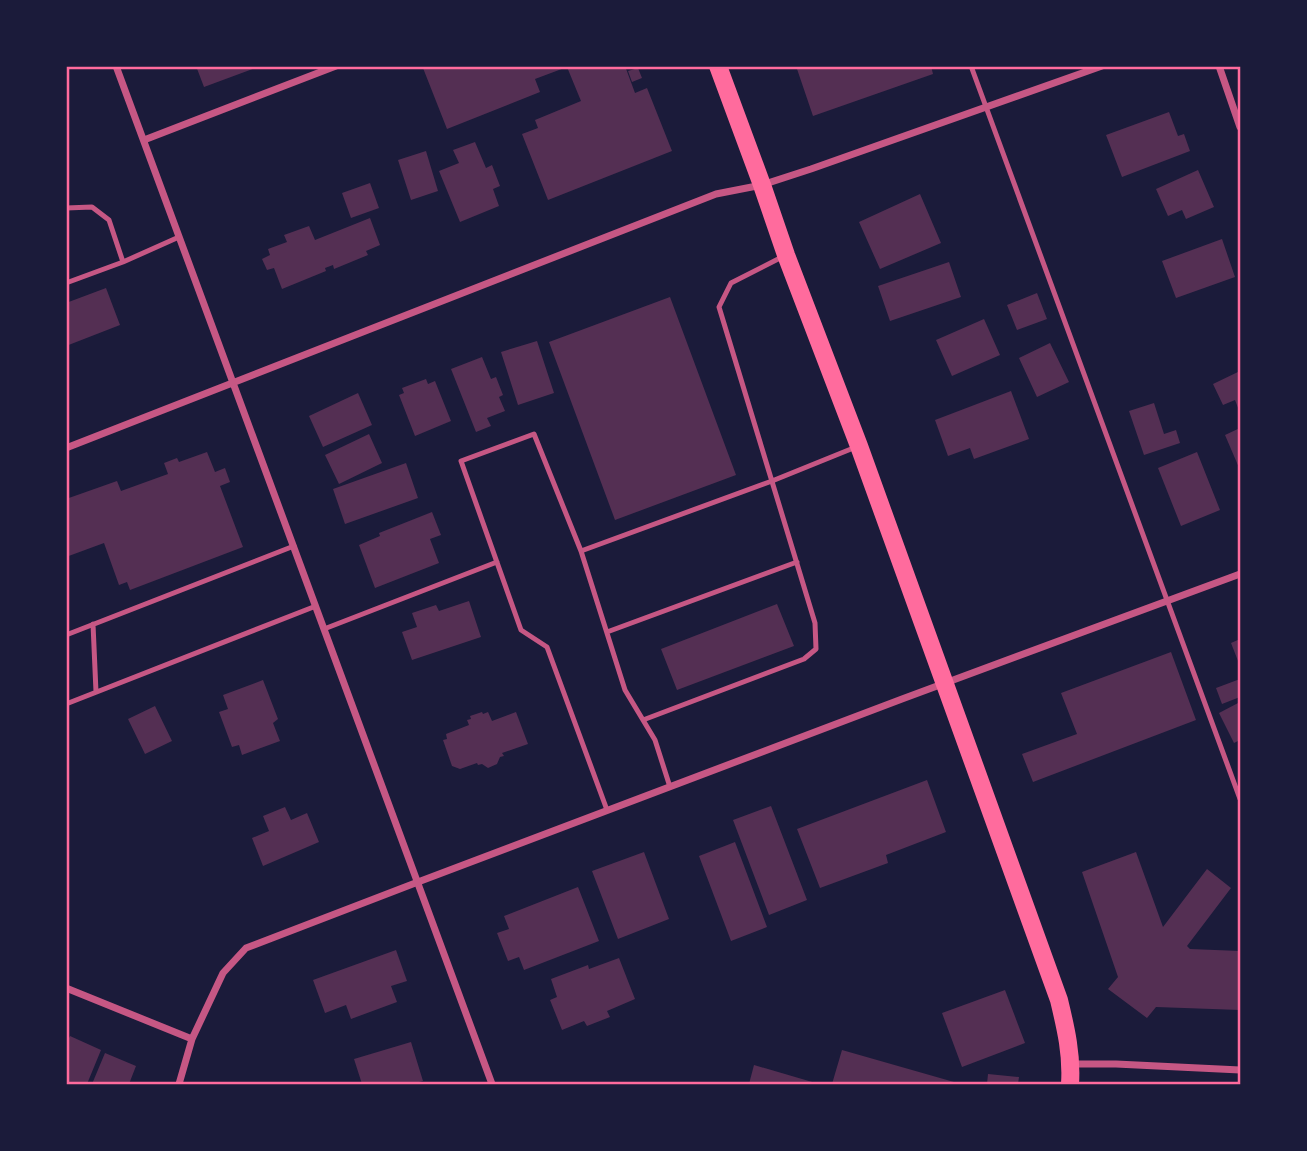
<svg xmlns="http://www.w3.org/2000/svg" width="1307" height="1151" viewBox="0 0 1307 1151" font-family="'Alegreya Sans',sans-serif">
  <style>
    .building { fill: #542f53 }
    .lines { fill: none; stroke-linecap: round; stroke-linejoin: round }
    .service { stroke: #c65784; stroke-width: 5 }
    .minor { stroke: #c65784; stroke-width: 7 }
    .primary { stroke: #ff6b9d; stroke-width: 18 }
    .neatline { fill: none; stroke: #ff6b9d; stroke-width: 2.5 }
  </style>
  <rect width="100%" height="100%" fill="#1b1b3a"/>
  <path class="building" d="M196,66h62v1l-54,20z
    M426,66h199l10,27 12,-5 25,63 -124,49 -26,-66 16,-6 -3,-8 46,-19 -14,-34 -32,12 5,13 -93,37 -24,-61z
    M796,66h135l2,8 -120,42z
    M638,68l4,10 -10,4 -4,-11z
    M1169,112l9,24 6,-2 6,17 -68,26 -16,-42z
    M475,142l11,26 6,-3 8,21 -7,3 6,17 -39,16 -21,-51 20,-8 -6,-13z
    M426,151l12,40 -27,9 -13,-40z
    M1198,170l16,37 -28,12 -4,-9 -14,6 -12,-27z
    M370,183l9,25 -28,10 -9,-25z
    M920,194l21,49 -61,26 -21,-47z
    M370,218l10,27 -14,6 2,4 -34,14 -1,-4 -8,3 1,3 -44,18 -8,-21 -7,2 -5,-11 8,-4 -2,-6 19,-7 -3,-7 25,-9 6,14z
    M1222,239l13,38 -59,21 -14,-37z
    M949,262l12,35 -71,24 -12,-35z
    M106,288l14,37 -54,21v-43z
    M1037,293l10,26 -30,11 -10,-25z
    M670,297l66,178 -121,45 -66,-178z
    M984,319l16,36 -48,21 -16,-36z
    M537,341l17,52 -36,12 -17,-53z
    M1050,343l19,39 -32,15 -18,-39z
    M482,357l9,22 5,-2 7,18 -4,2 6,14 -18,7 4,8 -15,6 -25,-63z
    M1240,371v42l-5,-13 -12,5 -10,-21z
    M426,379l2,5 7,-3 16,40 -36,15 -16,-41 5,-2 -2,-5z
    M1011,391l18,48 -55,20 -4,-11 -22,8 -13,-36z
    M358,393l14,32 -49,22 -14,-31z
    M1154,403l10,31 12,-4 4,13 -36,12 -15,-44z
    M1240,428v42l-15,-35z
    M369,434l13,29 -43,21 -14,-29z
    M207,452l8,20 10,-4 5,14 -10,4 23,61 -113,43 -3,-8 -8,3 -15,-42 -38,14v-58l51,-18 4,10 47,-17 -4,-11 13,-5 2,4z
    M1197,452l23,58 -39,16 -23,-58z
    M406,463l12,35 -73,26 -12,-35z
    M432,512l9,23 -11,4 9,24 -64,25 -16,-43 21,-9 -1,-3z
    M469,601l12,36 -69,23 -10,-28 15,-5 -5,-14 24,-8 3,6z
    M777,604l17,42 -117,44 -16,-41z
    M1240,639v27l-9,-23z
    M1171,652l25,68 -163,62 -11,-28 55,-20 -16,-41z
    M1240,679v18l-18,7 -6,-16z
    M263,680l15,39 -5,4 7,18 -38,14 -3,-10 -7,2 -13,-35 9,-3 -5,-14z
    M1240,702v38l-6,3 -15,-30z
    M155,706l17,35 -27,13 -17,-35z
    M482,712l1,2 5,-2 4,9 24,-9 12,32 -26,9 2,3 -4,1 -3,7 -9,4 -6,-4 -4,1 -1,-2 -17,6 -8,-3 -9,-26 4,-1 -1,-5 23,-9 -2,-5 4,-1 -1,-3z
    M927,780l19,52 -60,23 2,8 -68,25 -23,-59z
    M771,806l36,94 -38,15 -36,-95z
    M285,807l6,13 16,-7 12,29 -56,24 -11,-28 17,-7 -6,-15z
    M735,842l32,85 -36,14 -32,-85z
    M644,852l25,67 -51,20 -26,-68z
    M1136,852l27,75 44,-58 24,19 -44,58 3,3 50,2v59l-84,-3 -9,11 -39,-29 10,-12 -36,-105z
    M578,887l21,54 -75,29 -5,-13 -11,4 -11,-28 12,-4 -5,-13z
    M396,950l11,31 -16,5 6,16 -46,17 -5,-14 -21,8 -12,-33z
    M619,958l16,41 -28,12 3,6 -23,9 -3,-5 -22,9 -12,-30 7,-3 -6,-18 37,-14 1,4z
    M1005,990l20,53 -63,24 -20,-54z
    M70,1036l31,14 -14,34h-21v-40z
    M411,1042l12,39 -12,3h-49l-8,-25z
    M842,1050l119,34h-129z
    M105,1053l31,13 -7,18h-37z
    M754,1065l65,19h-70z
    M988,1074l31,3 -1,7h-31z"/>
  <g class="lines">
    <path class="service" d="M971,66l269,733
      M66,208l26,-1 17,13 14,42
      M66,283l57,-21 56,-25
      M581,551l-47,-117 -73,27 60,169 26,17 60,163
      M93,624l3,68
      M324,629l173,-67
      M607,632l190,-70
      M66,635l228,-89
      M66,704l250,-98
      M643,720l161,-61 12,-10 -1,-26 -96,-316 12,-24 53,-27
      M670,787l-15,-47 -30,-50 -44,-139 191,-70 84,-34"/>
    <path class="minor" d="M116,66l376,1018
      M1219,66l21,61
      M144,140l192,-74
      M66,448l650,-254 46,-9 49,-16 291,-103
      M66,988l126,51
      M1072,1064h44l124,6
      M179,1084l13,-45 31,-66 23,-25 172,-66 484,-183 338,-125"/>
    <path class="primary" d="M718,66l44,119 24,70 73,191 200,554c7,29 13,55 11,84"/>
  </g>
  <rect width="1307" height="1151" fill="none" stroke="#1b1b3a" stroke-width="136"/>
  <rect x="68" y="68" width="1171" height="1015" class="neatline"/>
</svg>
